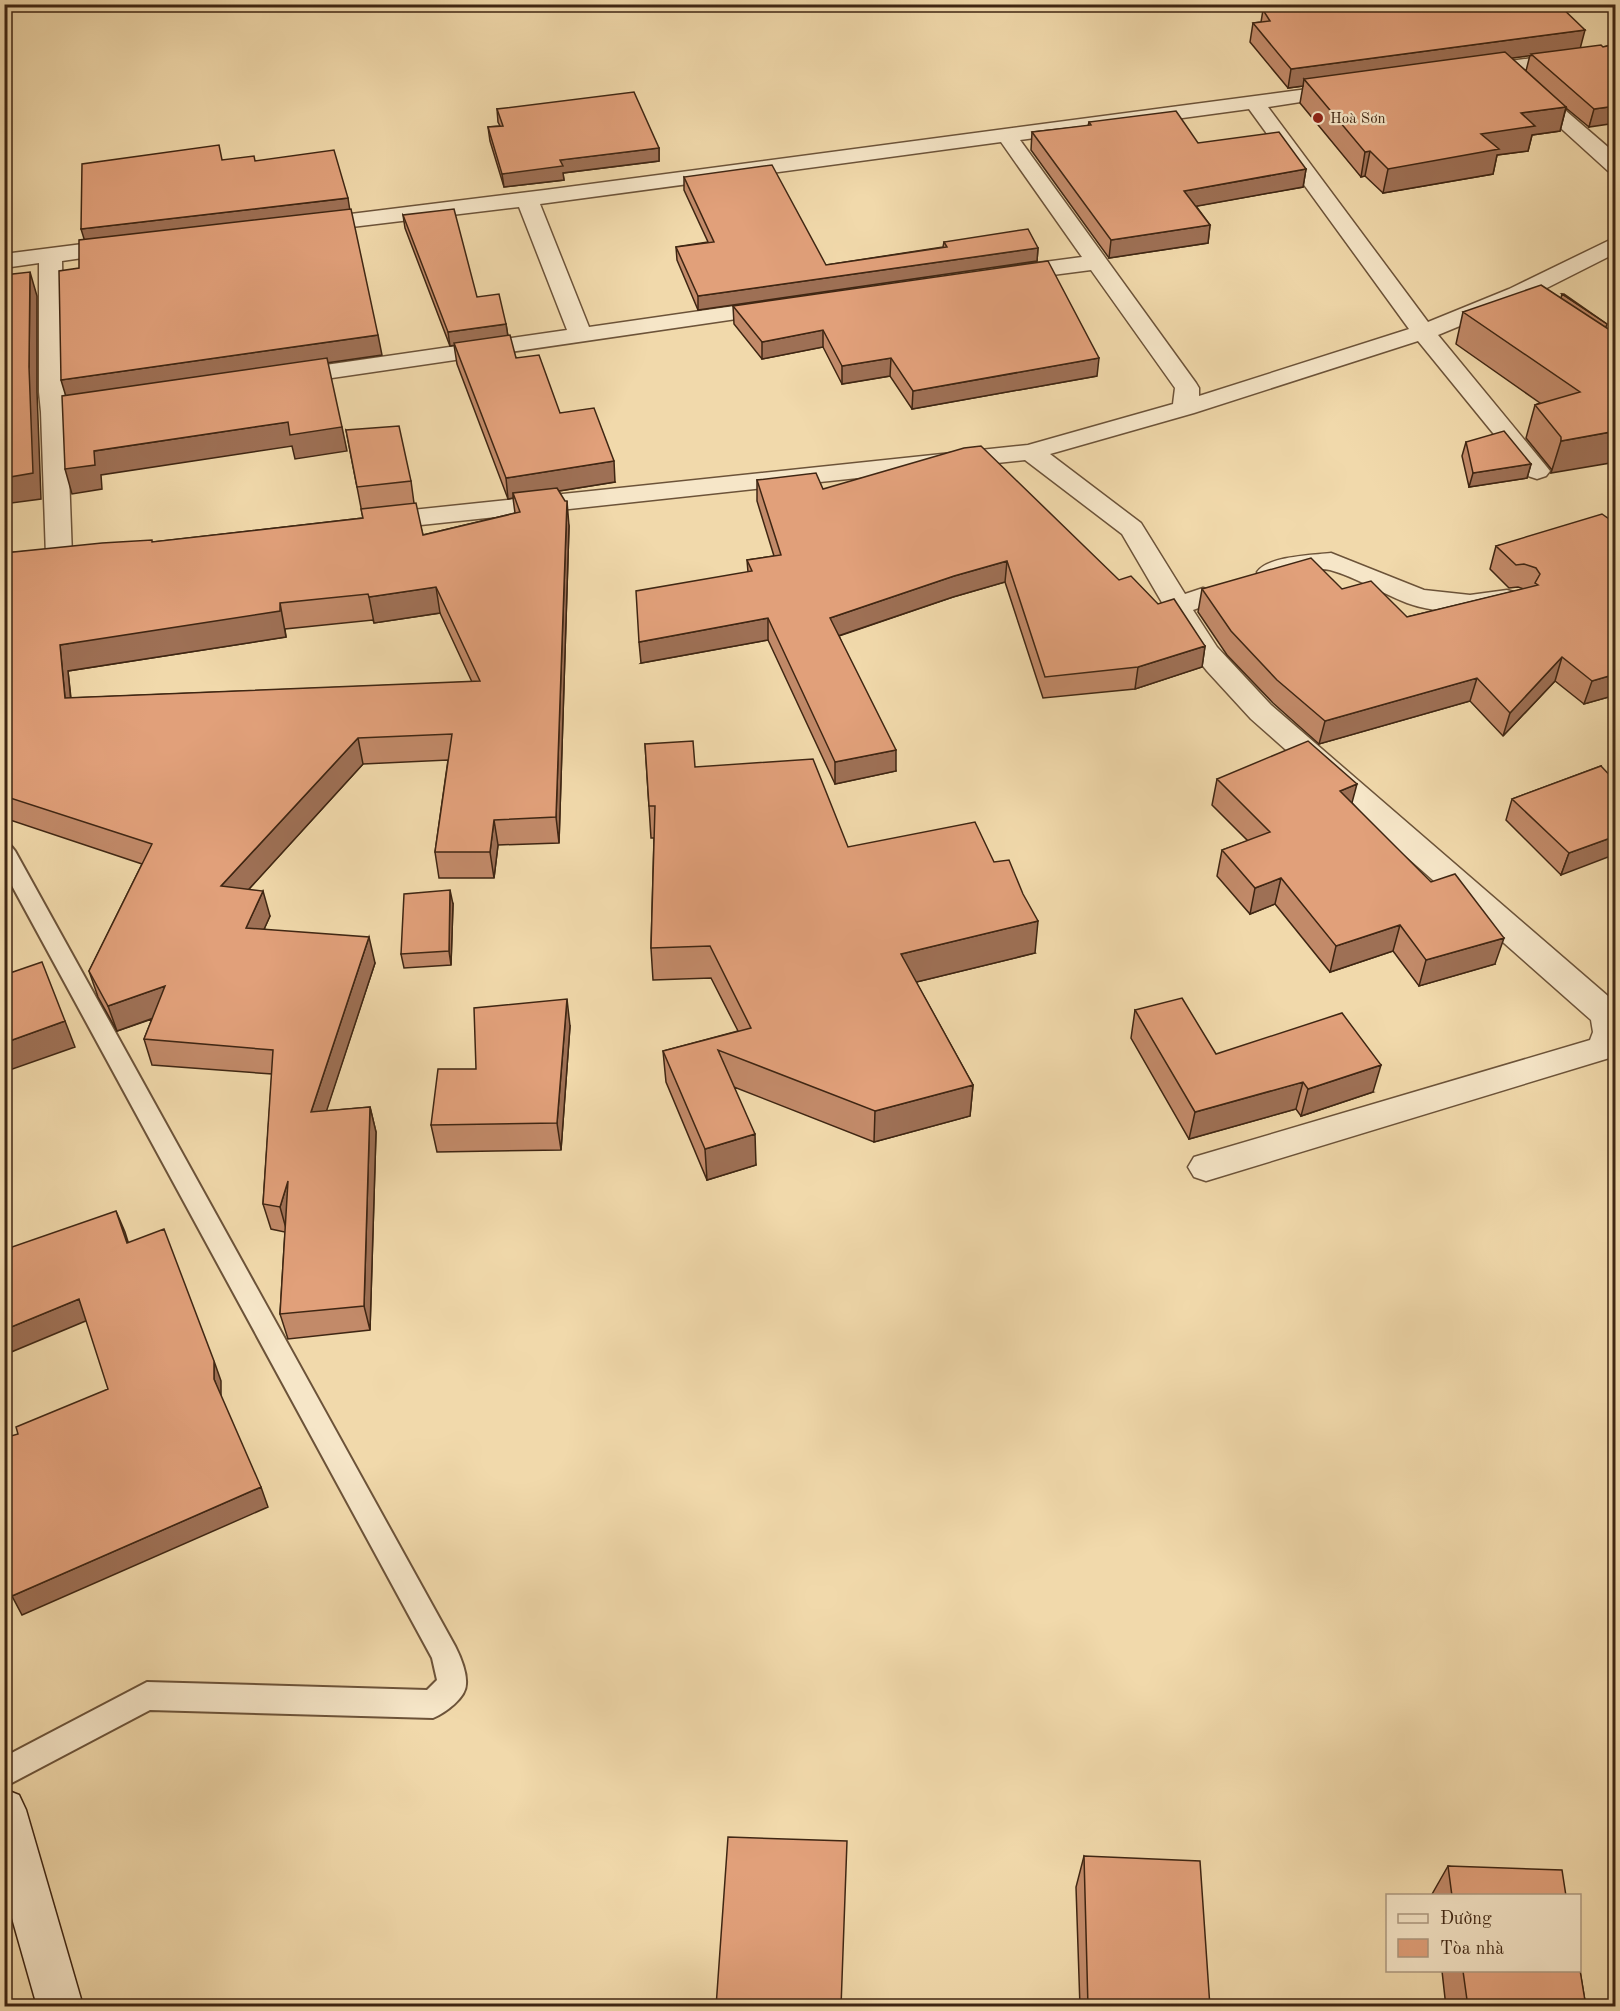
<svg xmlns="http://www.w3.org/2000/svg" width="1620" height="2011" viewBox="0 0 1620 2011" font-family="'Old Standard TT',serif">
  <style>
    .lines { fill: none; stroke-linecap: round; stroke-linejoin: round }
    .service-casing { stroke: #6c5339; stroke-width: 4 }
    .minor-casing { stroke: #6c5339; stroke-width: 3 }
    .secondary-casing { stroke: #3f2613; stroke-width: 3 }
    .service { fill: #f6e6c8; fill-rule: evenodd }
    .minor { fill: #f6e6c8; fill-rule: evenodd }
    .secondary { fill: #f6e6c8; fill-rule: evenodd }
    .wall { fill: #c28a69; stroke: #3f2613; stroke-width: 1.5; fill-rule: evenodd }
    .shaded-wall { fill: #9e7055; stroke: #3f2613; stroke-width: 1.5 }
    .building { fill: #e1a07a; stroke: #3f2613; stroke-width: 1.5; fill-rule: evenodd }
    .poi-dot { fill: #8f2418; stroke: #f6e6c8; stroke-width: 2 }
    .labels { text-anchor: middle; stroke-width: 4.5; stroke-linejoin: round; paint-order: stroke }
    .far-poi-label { font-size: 15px; fill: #3f2613; stroke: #f6e6c8; text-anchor: start }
  </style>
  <rect width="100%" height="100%" fill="#f1d9ab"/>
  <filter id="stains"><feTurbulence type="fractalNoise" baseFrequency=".00333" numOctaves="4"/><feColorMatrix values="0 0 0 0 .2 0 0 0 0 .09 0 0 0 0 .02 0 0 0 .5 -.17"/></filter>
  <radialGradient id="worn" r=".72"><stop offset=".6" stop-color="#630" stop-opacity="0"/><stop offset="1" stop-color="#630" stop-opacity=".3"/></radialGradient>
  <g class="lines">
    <defs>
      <path id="service" d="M4,844l7,2 4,5 440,795c5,10 12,26 11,38 0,14 -21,29 -33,34l-283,-8 -146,77v-30l143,-75 280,8 10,-10 -5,-22 -428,-787z"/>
      <path id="minor" d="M1616,46v12l-140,20 -7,-2 -3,-4 3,-4 7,-2z
        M1529,83l7,2 80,69v18l-8,-1 -86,-78 -3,-4 3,-4z
        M1345,84l7,2 3,4 -3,4 -84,13 160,215 81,-33 107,-52v16l-91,46 -87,36 108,131 4,5 -4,5 -9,3 -9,-3 -110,-135 -224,72 -144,41 91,69 44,71 18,-6 10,3 4,6 -4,6 -20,7 24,37 54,58 345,298v53l-410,125 -12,-4 -6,-10 6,-10 396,-117 3,-8 -2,-12 -340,-301 -44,-48 -19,-24 -66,-113 -97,-74 -651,70 -9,-2 -4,-6 4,-6 9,-2 654,-69 145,-41 2,-16 -84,-118 -85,11 -8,-2 -4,-5 4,-5 8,-2 76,-10 -81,-115 -461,62 49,123 188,-27 8,2 4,5 -4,5 -501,73 -9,-2 -3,-5 3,-5 9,-2 283,-41 -48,-123 -209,25 -8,-2 -3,-5 3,-5 243,-30zM1249,109l160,220 -210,67v-8l-3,-5 -176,-243z
        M122,239l8,2 3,5 -3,5 -68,10 3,142 41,-6 9,2 3,5 -3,5 -48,9 5,138 -3,6 -10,2 -10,-2 -3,-6 -5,-144 -2,-20v-129l-35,5v-14z
        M1331,553l93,37 46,5 37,-5 10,3 4,6 -4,6c-33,8 -79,10 -110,-2 -26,-10 -51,-26 -77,-33 -23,-5 -46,13 -69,8l-4,-6c11,-16 56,-17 74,-19z"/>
      <path id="secondary" d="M4,1789l15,6 7,15 57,196h-46l-33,-116z"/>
    </defs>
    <use href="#service" class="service-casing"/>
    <use href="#minor" class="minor-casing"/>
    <use href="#secondary" class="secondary-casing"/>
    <use href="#service" class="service"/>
    <use href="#minor" class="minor"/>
    <use href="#secondary" class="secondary"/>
  </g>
  <path class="wall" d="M1313,4h245l23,44 22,-1 13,-3 -27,83 -23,-19 -6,23 -28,4 -4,16 -31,4 -4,19 -110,19 -18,-17 -4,1 -61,-74 3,-17 -15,2 -38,-46 3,-19 8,-1 2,-12 49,-3zM1530,55l-4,16 -15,-13z
    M497,109l162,39v13l-96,12 1,7 -60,7 -14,-46 -2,-14 12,-1 -2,-4z
    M1089,122l109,21 108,26 -3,18 -107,19 14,19 -2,18 -99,15 -78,-108 1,-18 56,-6z
    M684,177l142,88 117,-18 1,-5 94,6 -1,13 -339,49 -21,-50 -1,-13 32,-5 -24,-52z
    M403,215l74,82 29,27 2,12 8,22 99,124 -56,9 10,35 -10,317 -61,2 -4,33h-55l-4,-26 13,-92 -85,4 -114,125 21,27 -6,13 111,34 -49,148 44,-4 6,25 -6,198 -82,9 -8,-25 5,-82 -14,-3 -8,-25 9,-130 -120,-9 -8,-26 8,-20 -35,12 -19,-34 -9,-26 53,-107 -138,-46v-265l149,-11 210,-24 -17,-88 65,51 3,22 9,32 92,-22 -2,-15 -5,1 -51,-135 -3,-19 -4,1 -45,-118zM440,613l32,69 -401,16 -3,-27 218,-34 -1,-8 88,-9 1,3z
    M1562,294l45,30 -56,149 1,-3 -26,-32 9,-33 5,-2 -84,-59 7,-32 98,-14z
    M733,306l364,70 -185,33 -22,-33 -48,8 -19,-37 -61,12 -28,-35z
    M1466,442l65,22 -4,14 -58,9 -7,-31z
    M757,480l66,9 296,91 39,24 47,42 -3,21 -67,22 -92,9 -38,-116 -52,15 -114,39 57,135 -61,13 -67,-144 -127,23 107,-91 -1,-12 27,-4 -17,-55z
    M1616,524v171l-32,9 -29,-23 -52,55 -33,-35 -151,43 -46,-41 -46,-48 -29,-43 4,-23h140l65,28 117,-28 -6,-2 -9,1 -19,-19 6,-23z
    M645,744l50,23 153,80 187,106 -119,29 57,103 -3,31 -96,26 -140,-55 22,78 -49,15 -41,-98 -3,-31 75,-20 -27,-53 -58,2 -2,-32 3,-110h-3z
    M1601,766l-40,109 -55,-55 6,-21z
    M1217,779l135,24 143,161 -76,22 -26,-35 -63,21 -55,-68 -25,10 -33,-38 5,-26 26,-9 -36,-36z
    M453,904l-2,61 -47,3 -3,-14z
    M1616,979v21l-7,-6z
    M1135,1010l81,44 157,38 -72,24 -5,-7 -107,30 -58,-101z
    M570,1026l-9,124 -124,2 -6,-27 45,-56z
    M1084,1856l126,151h-130l-4,-120z
    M1448,1866l118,30h-135z
    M1442,1971h138l6,36h-140z"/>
  <path class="shaded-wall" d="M1585,30l-5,19 -271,36 -5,-6 -1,7 -15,2 3,-19z
    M1616,106v17l-27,4 5,-18z
    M1566,107l-6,24 -28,4 -4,16 -31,4 -4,19 -110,19 5,-24 133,-56z
    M659,148v13l-96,12 1,7 -60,7 -2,-13 58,-14z
    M1370,151l-5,25 -4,1 4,-25z
    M1306,169l-3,18 -122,22 3,-18z
    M348,198l2,13 -265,31 -4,-13z
    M1210,225l-2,18 -99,15 2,-18z
    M1038,248l-1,13 -339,49v-14z
    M30,272l7,24v96l4,107 -37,5v-26l25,-111z
    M506,324l2,13 -58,9 -2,-14z
    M823,330v17l-61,12v-17z
    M378,335l4,20 -315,45 -6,-20z
    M891,358l-1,18 -48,8v-18z
    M1099,358l-2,18 -185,33 1,-18z
    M288,422l54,5 5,24 -52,8 -3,-13 -191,29 1,14 -30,5 -7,-25 29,-18z
    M1616,431v31l-65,11 10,-32z
    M614,461l1,21 -100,16 -2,-5v5l-5,1 -2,-21z
    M1531,464l-4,14 -58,9 4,-14z
    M567,501l2,25 -10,317 -3,-26z
    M1007,561l-2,21 -52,15 -124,42 1,-21 124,-42z
    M436,587l4,26 -66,10 -5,-26z
    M280,603l6,34 -218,34 5,53 -8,-26 -5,-53z
    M768,618v22l-127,23 -2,-21z
    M1205,646l-3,21 -67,22 3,-22z
    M1562,657l-7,24 -52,55 7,-23z
    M1616,674v21l-32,9 8,-23z
    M1477,678l-7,23 -151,43 6,-23z
    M358,738l5,26 -135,148 -7,-26z
    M896,750v21l-61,13v-22z
    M1357,784l-7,26 -10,-19z
    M494,820l4,25 -4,33 -4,-26z
    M1616,836v18l-55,21 8,-22z
    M1281,878l-6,26 -25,10 5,-26z
    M450,890l3,14 -2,61 -2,-14z
    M263,891l7,25 -17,38 -7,-26z
    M1038,921l-3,32 -135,33 1,-32z
    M1400,925l-7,26 -63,21 6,-26z
    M369,937l6,26 -57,174 -7,-25z
    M1504,938l-9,26 -76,22 7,-26z
    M165,986l8,25 -56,20 -9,-25z
    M567,999l3,27 -9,124 -4,-27z
    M65,1021l10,26 -71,25v-29z
    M1381,1065l-8,27 -72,24 7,-27z
    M1303,1082l-7,27 -107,30 6,-27z
    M973,1085l-3,31 -96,26 1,-31z
    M370,1107l6,25 -6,198 -6,-24z
    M755,1134l1,31 -49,15 -2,-31z
    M288,1181l-1,51 -7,-25z
    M116,1211l9,21 10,32 -8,-21z
    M79,1299l9,21 -84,35v-25z
    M214,1361l7,20v18l-7,-20z
    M261,1487l7,20 -246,108 -10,-19z"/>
  <path class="building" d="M1316,4h242l27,26 -294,39 -38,-46 17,-2 -7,-11 55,-3z
    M1616,44v62l-22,3 -63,-55 70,-9 2,2z
    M1505,52l61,55 -45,6 14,13 -54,8 18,15 -111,20 -18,-18 -5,1 -61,-73z
    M634,92l25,56 -99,12 3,6 -61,8 -14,-47 15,-1 -6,-17z
    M1176,111l22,32 81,-11 27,37 -122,22 26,34 -99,15 -79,-108 59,-7 -2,-3z
    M219,145l3,15 32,-4 1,5 79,-11 14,48 -267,31 1,-65z
    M772,165l54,100 121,-18 -3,-5 84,-13 10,19 -340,48 -22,-49 38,-5 -30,-65z
    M351,209l27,126 -317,45 -2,-109 20,-3v-28z
    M454,209l23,88 22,-3 7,30 -58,8 -45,-117z
    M1048,261l51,97 -186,33 -22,-33 -49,8 -19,-36 -61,12 -29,-36z
    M30,272l-1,95 4,106 -29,5v-203z
    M1541,285l75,49v97l-55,10v-4l-26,-32 45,-13 -117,-80z
    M1562,294h2l43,30z
    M510,335l6,23 23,-3 21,58 34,-5 20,53 -108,17 -52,-135z
    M327,358l15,69 -52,8 -2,-13 -194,29 1,14 -30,4 -3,-73z
    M399,426l12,55 -54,6 -11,-57z
    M1504,431l27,33 -58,9 -7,-31z
    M981,446l138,134 12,-4 27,28 16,-5 31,47 -67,21 -93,10 -38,-116 -53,15 -124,42 66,132 -61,12 -67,-144 -129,24 -3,-51 116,-20 -5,-11 34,-5 -24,-75 59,-7 7,16 141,-41z
    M557,488l8,13h2l-11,316 -62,3 -4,32h-55l17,-118 -94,4 -137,148 42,5 -17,37 123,9 -58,175 59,-5 -6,199 -84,8 8,-133 -8,26 -17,-3 10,-154 -129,-11 21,-53 -57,20 -19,-35 63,-127 -148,-48v-243l98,-10 50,-3v2l211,-24 -2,-9 55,-6 7,32 97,-23 -7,-19zM436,587l44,94 -415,17 -5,-53 220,-34v-8l88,-9 1,3z
    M1602,514l14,10v85l-3,1 3,1v63l-24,7 -30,-24 -52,56 -33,-35 -152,43 -48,-41 -46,-49 -29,-42 109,-31 31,31 29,-8 36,36 131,-32 -3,-2 5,-9 -4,-6 -12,-4 -8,1 -20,-19z
    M693,741l2,26 118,-8 35,88 127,-25 19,40 15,-2 14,34 15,27 -137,33 72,131 -98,26 -157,-61 37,84 -50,15 -42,-98 88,-23 -41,-82 -59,2 4,-142h-6l-4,-62z
    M1308,741l49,43 -17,7 91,91 24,-8 49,64 -78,22 -26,-35 -64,21 -55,-68 -26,10 -33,-38 48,-18 -53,-53z
    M1601,766l15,16v54l-47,17 -57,-54z
    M450,890l-1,61 -48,3 3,-60z
    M42,962l23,59 -61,22v-76l3,7z
    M1182,998l34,56 126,-41 39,52 -73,24 -5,-7 -108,30 -60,-102z
    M567,999l-10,124 -126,2 7,-56h38l-2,-61z
    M116,1211l11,32 37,-14 50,132v18l47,108 -249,109 -8,-21v-137l14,-4 -2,-7 92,-38 -29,-90 -75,31v-78l8,-3v-2z
    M728,1837l119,4 -6,166h-125z
    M1084,1856l116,5 10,146h-122z
    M1448,1866l114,4 4,26h-114z
    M1580,1970l6,37h-118l-5,-36h117z"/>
  <circle class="poi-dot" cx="1318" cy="118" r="6"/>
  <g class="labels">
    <g class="far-poi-label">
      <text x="1330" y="123">Hoà Sơn</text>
    </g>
  </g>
  <rect width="1620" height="2011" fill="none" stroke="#f1d9ab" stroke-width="24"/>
  <rect x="6" y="6" width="1608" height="1999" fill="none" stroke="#3f2613" stroke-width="3"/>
  <rect x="12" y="12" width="1596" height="1987" fill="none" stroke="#3f2613" stroke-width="1.5"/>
  <rect x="1386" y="1894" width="195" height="78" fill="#f6e6c8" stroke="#ad9980" stroke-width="1.5"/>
  <rect x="1398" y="1914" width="30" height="9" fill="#f6e6c8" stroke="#ad9980" stroke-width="1.5"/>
  <text x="1440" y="1924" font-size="18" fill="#3f2613">Đường</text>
  <rect x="1398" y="1939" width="30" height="18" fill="#e1a07a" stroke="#ad9980" stroke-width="1.5"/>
  <text x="1440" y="1954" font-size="18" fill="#3f2613">Tòa nhà</text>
  <rect width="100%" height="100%" filter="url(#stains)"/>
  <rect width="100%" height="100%" fill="url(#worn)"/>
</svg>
